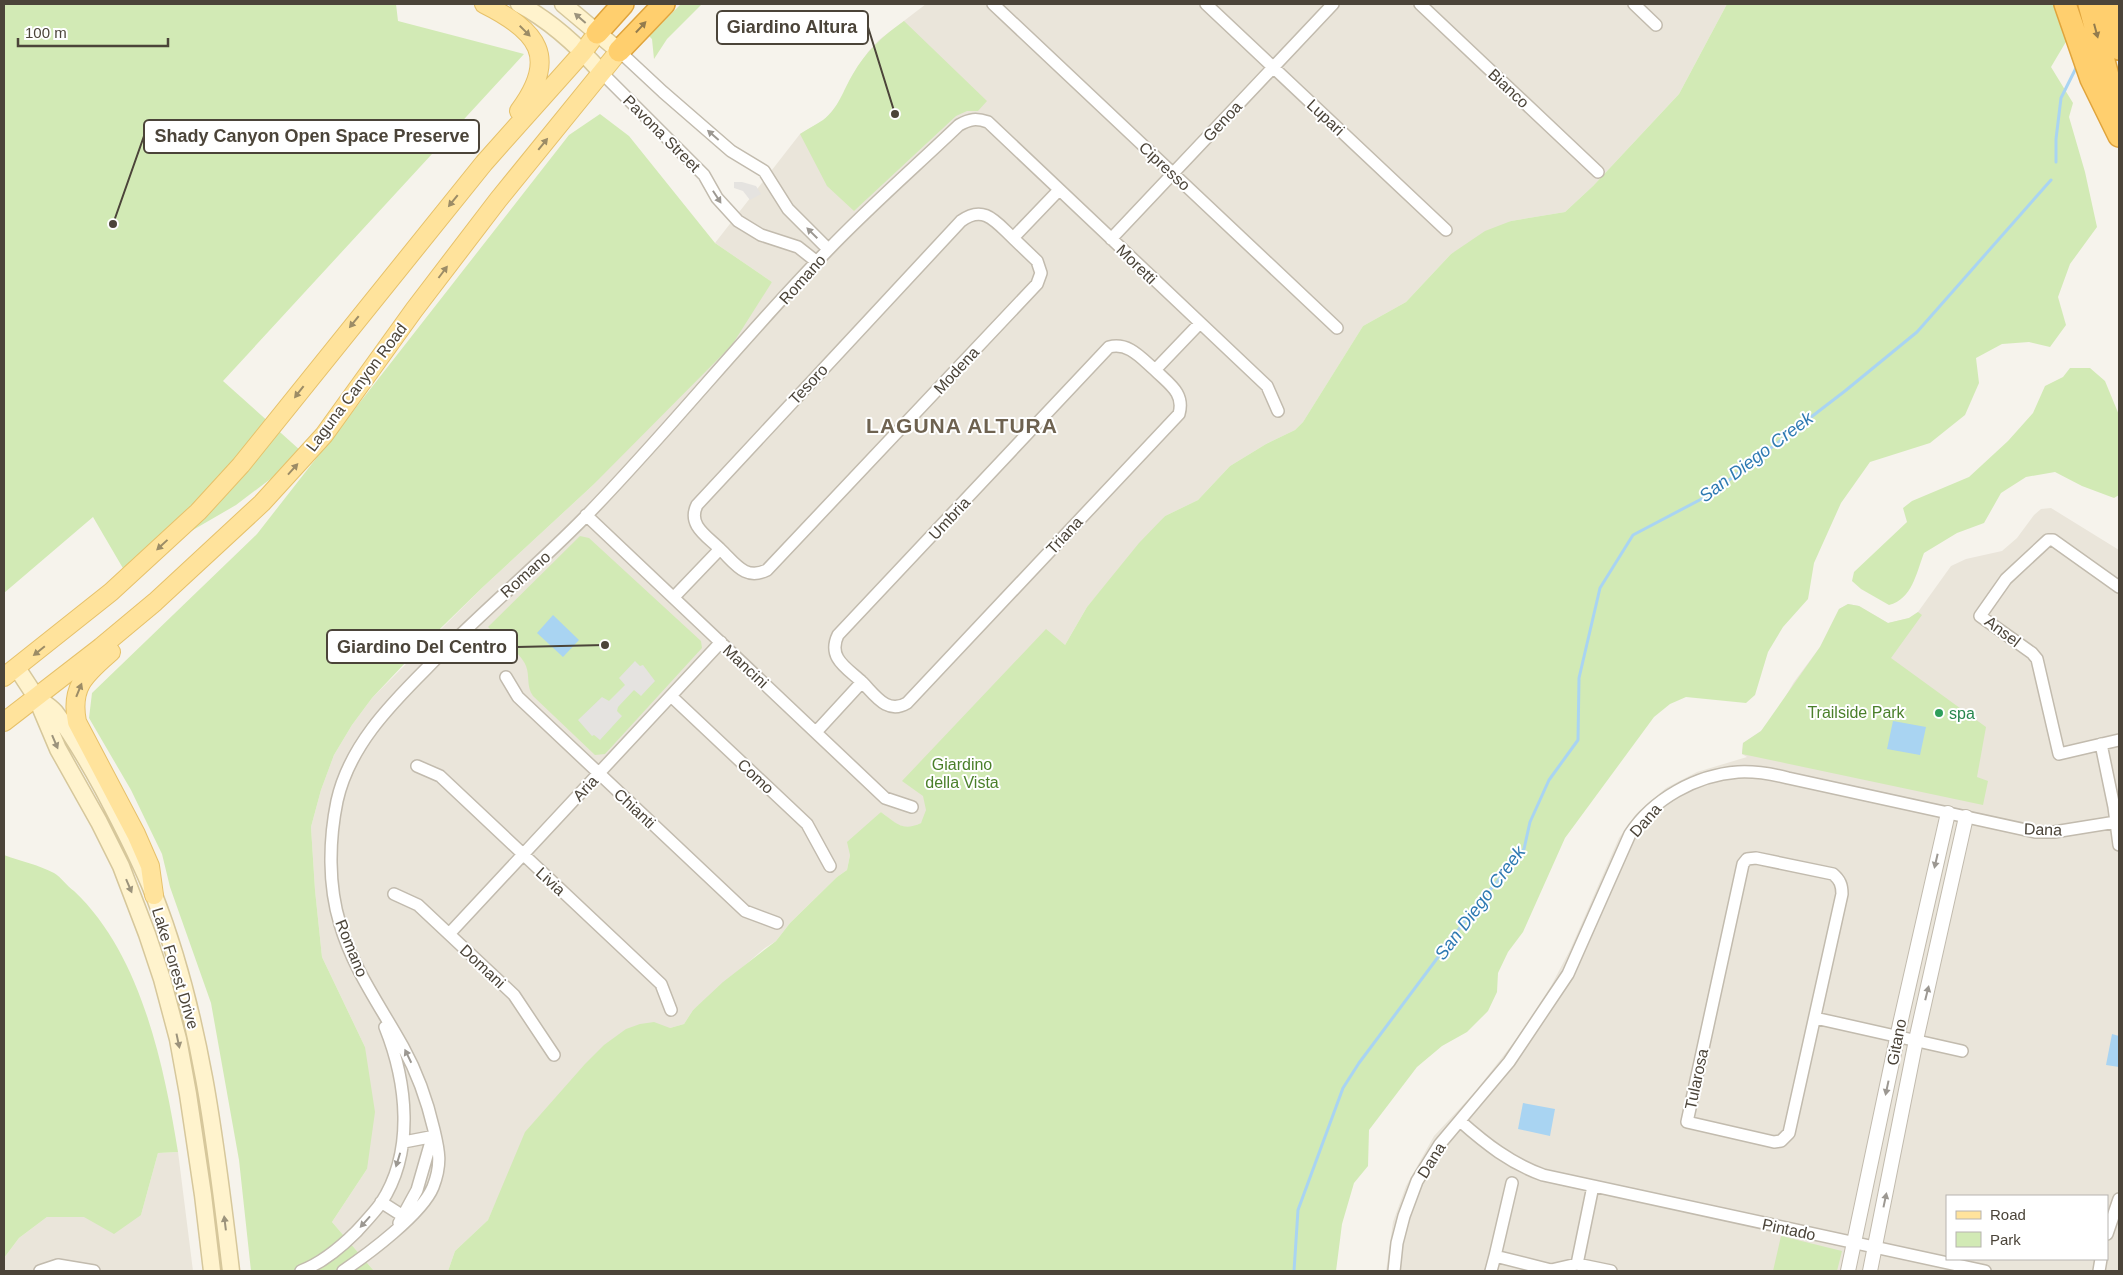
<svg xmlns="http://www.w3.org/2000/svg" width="2123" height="1275" viewBox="0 0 2123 1275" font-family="Arial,sans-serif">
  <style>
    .residential { fill: #eae5da; fill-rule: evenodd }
    .green { fill: #d2eab5 }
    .parking { fill: #e5e3e0 }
    .water { fill: #a9d4f2 }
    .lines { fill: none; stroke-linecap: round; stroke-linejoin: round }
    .stream { stroke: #a9d4f2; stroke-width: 3 }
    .minor-casing { stroke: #c2bbae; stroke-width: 14 }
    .tertiary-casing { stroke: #c2bbae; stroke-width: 16 }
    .secondary-casing { stroke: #d6c79b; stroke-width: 19 }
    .primary-casing { stroke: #e6c16a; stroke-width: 20 }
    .motorway-casing { stroke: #e0a43c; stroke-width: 24 }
    .minor { stroke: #fff; stroke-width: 11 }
    .tertiary { stroke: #fff; stroke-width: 14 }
    .secondary { stroke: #fff3cd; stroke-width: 16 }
    .primary { stroke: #ffe39c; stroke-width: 18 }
    .motorway { stroke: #ffcf6e; stroke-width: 21 }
    .oneway { fill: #9c937c }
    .oneway2 { fill: #937c4e }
    .oneway3 { fill: #9c8c66 }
    .oneway4 { fill: #9c9892 }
    .leisure-dot { fill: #2e9e5b; stroke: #fff; stroke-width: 2 }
    .labels { text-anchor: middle; stroke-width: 4; stroke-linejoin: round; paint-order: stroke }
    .street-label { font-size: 16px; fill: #4b4439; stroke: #fff }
    .park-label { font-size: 16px; fill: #4a7f2a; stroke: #fff }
    .leisure-label { font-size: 16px; fill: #27864d; stroke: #fff; text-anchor: start }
    .water-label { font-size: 18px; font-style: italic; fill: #2e7ab2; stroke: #fff }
    .district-label { font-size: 21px; font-weight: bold; letter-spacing: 1px; fill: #6e6250; stroke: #fff }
    .leader { fill: none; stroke: #4b4439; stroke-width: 2 }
    .callout-dot { fill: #4b4439; stroke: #fff; stroke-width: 2 }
    .callout { fill: #fff; stroke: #4b4439; stroke-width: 2 }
    .callout-label { font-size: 18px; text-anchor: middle; font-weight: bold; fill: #4b4439 }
  </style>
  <rect width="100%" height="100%" fill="#f6f3ec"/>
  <path class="residential" d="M926,4h801l-48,90 -86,92 -28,26 -54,9 -60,33 -45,48 -43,24 -60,96 -8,8 -29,14 -36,22 -32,34 -33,16 -78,91 -22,38 -144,178 -10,5 -14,-3 -16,-13 -31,43 -3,15 -10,7 -47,46 -14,18 -11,7 -72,62 -9,14 -14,4 -174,174 -8,18 -33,31 -7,20h-74l-42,-49 35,-53 -2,-122 -43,-90 -7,-67 -4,-63 10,-37 13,-35 18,-30 20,-27 112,-112 108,-100 180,-204 -57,-39 85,-109 24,-14 9,-10 8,-11 12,-25 15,-22 11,-12z
    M2051,508l68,42v721h-733l7,-49 13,-36 28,-50 41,-44 43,-55 33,-51 19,-36 49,-112 17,-24 30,-26 31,-16 50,-15 -5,-3 1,-11 18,-12 15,-18 18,-31 26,-35 19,-38 9,-5 11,2 29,17 21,-5 9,-6 33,-46 15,-7 36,-8 15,-13 17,-23 7,-6zM1947,1196h160v63h-160z
    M178,1152l15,119h-189v-13l15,-20 28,-21 94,-2 17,-62z"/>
  <path class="green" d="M4,4h392l2,17 126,33 -301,327 78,70 -28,26 -37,28 -112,65 -31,-53 -89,76z
    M681,4h21l-35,35 -13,20 -2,-20 -3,-3z
    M1727,4h327l13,36 -16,27 22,36 -4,14 16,55 12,55 -27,37 -12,33 8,28 -16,22 -21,-5 -27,2 -26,14 3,25 -14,32 -35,28 -60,19 -29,41 -27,60 -6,36 -25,28 -15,25 -13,43 -9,8 -60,-6 -16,7 -16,13 -89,121 -42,94 -15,20 -10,21 -1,19 -9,19 -21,21 -25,14 -25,21 -48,63 -1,36 -14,17 -12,41 -6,47h-888l7,-20 33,-31 37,-88 60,-68 19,-19 22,-16 14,-5 14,-2 16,6 14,-4 9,-14 30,-28 53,-41 14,-18 47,-46 10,-7 3,-15 -3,-13 34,-30c15,11 21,20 40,11l5,-13 -3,-14 -21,-15 144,-152 19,16 22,-38 52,-64 26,-27 33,-16 32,-34 36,-22 29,-14 8,-8 60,-96 43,-24 45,-48 34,-23 26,-10 54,-9 28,-26 86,-92z
    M904,21l83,80 -9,10h-11l-11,5 -102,95 -27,-25 -27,-52c7,-5 16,-9 23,-14 16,-12 20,-30 30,-46 12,-22 31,-39 51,-53z
    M600,114l29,22 86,107 57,39 -40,63 -140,141 -108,100 -78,76 -34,36 -20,27 -18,30 -13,35 -10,37 4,63 7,67 43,90 10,65 -8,57 -35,53 42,49h-123l-12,-111 -28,-157 -41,-116 -8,-33 -31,-64 -42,-72 3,-25 165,-159 312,-399z
    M2070,368h20l15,13 14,34v80l-5,3 -32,-12 -27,-14 -29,5 -25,16 -17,30 -27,10 -33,20c-8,21 -12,46 -35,52l-28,-16 -9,-8 2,-9 53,-50 -4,-14 9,-7 57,-24 39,-36 25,-28 12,-27 18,-9z
    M580,536l9,2 112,103 1,7 -97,106 -10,1 -62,-59c-7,-10 -3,-20 -7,-30 -5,-13 -28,-29 -38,-39z
    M1848,604l11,2 29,17 21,-5 9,-6 4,3 -31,43 95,69 -9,50 11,4 -5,24 -241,-51 1,-11 18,-12 59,-84 19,-38z
    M4,855c16,6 35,10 50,18 7,4 13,13 20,18 67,63 90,174 104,261l-20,1 -17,62 -27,19 -30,-17h-37l-28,21 -15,20z
    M1781,1236l61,15 -5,20h-64z"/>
  <path class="parking" d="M734,182h8l14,4 5,8 -11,6 -7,-9 -9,-3z
    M635,661l5,5 3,-1 12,16 -14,15 -7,-6 -16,17 -1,4 5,5 -22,24 -6,-5 -2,1 -14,-16 24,-23 7,4 16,-16 -6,-7z"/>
  <path class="water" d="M553,615l26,25 -16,17 -26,-24z
    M1893,721l33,6 -6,28 -33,-6z
    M2112,1034l7,2v31l-13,-2z
    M1523,1103l32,6 -5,27 -32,-7z"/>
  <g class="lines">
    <path class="stream" d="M2056,162v-23l5,-41 17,-34
      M1294,1271l4,-61 45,-122 16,-25 112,-150 53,-64 6,-27 19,-42 29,-40 1,-62 21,-90 33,-53 78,-41 134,-103 72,-59 134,-152"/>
    <defs>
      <path id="minor" d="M993,4l344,324
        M1206,4l240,226
        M1420,4l178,168
        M1634,4l22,21
        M619,51l44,41 68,59 33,20 24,38 40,40
        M601,72l103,103 13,23 21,23 23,14 37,12 19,15
        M1111,239l222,-235
        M586,515l299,283 27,9
        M720,549c15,14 25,32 47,21l270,-286 4,-11 -4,-12 -24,-23 46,-48
        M2119,587l-66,-47h-5l-42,39 -26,37 52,37 5,6 22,95 60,-14
        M674,597l46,-48c-13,-13 -33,-24 -23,-44l264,-284c23,-17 35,1 52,17
        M506,677l12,20 227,214 32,12
        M862,682c13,13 25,33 45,21l272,-289c6,-21 -10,-30 -24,-44l45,-47
        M671,696l136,128 23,42
        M816,732l46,-50c-15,-14 -35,-24 -24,-47l271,-288c20,-5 32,11 46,23
        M2101,744l13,63 5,38
        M417,766l23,10 221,208 10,26
        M1756,858l77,16c7,6 9,11 9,20l-53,239 -8,8 -7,1 -87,-20 56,-258 4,-5z
        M394,894l24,11 96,90 40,60
        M449,934l272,-292
        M1815,1018l147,33
        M1460,1121c26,23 50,42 83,54l442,96
        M404,1142l31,-6
        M381,1202l22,14
        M399,1223l18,-33 13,-45 5,-9
        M2107,1234l12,-35
        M1495,1256l17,-73
        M1577,1264l16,-78
        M40,1271l18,-6 36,6
        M301,1271c21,-8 39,-23 55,-39 8,-9 18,-19 25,-29 34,-52 26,-121 4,-176
        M343,1271c25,-17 79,-57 90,-84 9,-23 6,-36 1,-57 -7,-30 -16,-56 -31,-83 -22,-40 -50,-78 -63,-123 -12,-39 -11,-84 -3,-123 12,-54 52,-95 89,-132 51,-53 108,-100 159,-152 84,-86 158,-180 242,-266 42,-44 88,-84 132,-126 11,-6 17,-7 29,-3l279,264 11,25
        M1394,1271l3,-28 7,-27 13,-35 23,-37 69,-82 59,-88 62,-140c23,-35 66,-59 108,-62 17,-1 34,2 50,6l247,54h19l62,-10
        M1491,1271l4,-15 56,14 26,-6 34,7
        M2099,1271l2,-12"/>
      <path id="tertiary" d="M1848,1271l52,-247 48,-211
        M1870,1271l46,-231 50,-223"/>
      <path id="secondary" d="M519,4c32,17 58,41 82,68
        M563,4l56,47
        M17,668l19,29 22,52 41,73 22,44 26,68 15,45 16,60 10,55 15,101 9,76
        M37,698c6,4 14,9 18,14 17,22 35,53 48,77 18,34 37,70 51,106 47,120 62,249 77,376"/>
      <path id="primary" d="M484,4c54,27 75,53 35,107
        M111,652c-25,22 -41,34 -34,70l59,112 14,32 4,29
        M4,677l107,-85 87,-80 43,-47 243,-302 99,-111 14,-19
        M4,722l97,-75 54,-45 107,-99 62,-68 90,-125 84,-110 121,-149"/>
      <path id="motorway" d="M2065,4l26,75 28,57
        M2089,4l28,106
        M2107,4l12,45
        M597,33l26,-29
        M619,51l45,-47"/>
    </defs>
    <use href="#minor" class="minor-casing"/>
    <use href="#tertiary" class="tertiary-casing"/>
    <use href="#secondary" class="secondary-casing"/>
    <use href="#primary" class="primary-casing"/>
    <use href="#motorway" class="motorway-casing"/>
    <use href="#minor" class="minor"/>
    <use href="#tertiary" class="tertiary"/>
    <use href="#secondary" class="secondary"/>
    <use href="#primary" class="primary"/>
    <use href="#motorway" class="motorway"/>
  </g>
  <defs><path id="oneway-solid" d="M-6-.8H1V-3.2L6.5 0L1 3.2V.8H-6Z" transform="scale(1.25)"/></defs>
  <g class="oneway">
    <use href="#oneway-solid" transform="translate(580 18) rotate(-139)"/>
    <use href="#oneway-solid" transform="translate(55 742) rotate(67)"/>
    <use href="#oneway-solid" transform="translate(129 886) rotate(67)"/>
    <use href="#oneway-solid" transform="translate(178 1041) rotate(78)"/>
    <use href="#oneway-solid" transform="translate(225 1223) rotate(-97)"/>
  </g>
  <g class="oneway2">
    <use href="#oneway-solid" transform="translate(641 27) rotate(-47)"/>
    <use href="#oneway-solid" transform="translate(2096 31) rotate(75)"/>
  </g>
  <g class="oneway3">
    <use href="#oneway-solid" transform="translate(525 31) rotate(45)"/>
    <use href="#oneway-solid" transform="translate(543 144) rotate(-51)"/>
    <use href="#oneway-solid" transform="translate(453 201) rotate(129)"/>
    <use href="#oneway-solid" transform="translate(443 272) rotate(-53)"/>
    <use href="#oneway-solid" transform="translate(354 322) rotate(129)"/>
    <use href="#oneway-solid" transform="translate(299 392) rotate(128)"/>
    <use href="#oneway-solid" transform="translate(293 469) rotate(-48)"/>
    <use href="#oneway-solid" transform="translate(162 545) rotate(137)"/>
    <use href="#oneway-solid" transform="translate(39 651) rotate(141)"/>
    <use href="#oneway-solid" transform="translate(79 690) rotate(-68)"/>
  </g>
  <g class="oneway4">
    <use href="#oneway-solid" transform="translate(713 135) rotate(-139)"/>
    <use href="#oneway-solid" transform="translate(717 197) rotate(57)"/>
    <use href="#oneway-solid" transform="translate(812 233) rotate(-135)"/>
    <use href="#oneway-solid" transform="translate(1936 861) rotate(103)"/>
    <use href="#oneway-solid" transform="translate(1927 993) rotate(-76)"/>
    <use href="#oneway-solid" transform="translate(408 1056) rotate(-116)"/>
    <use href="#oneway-solid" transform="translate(1887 1088) rotate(102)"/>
    <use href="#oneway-solid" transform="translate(398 1160) rotate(107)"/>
    <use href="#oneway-solid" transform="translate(1885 1200) rotate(-78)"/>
    <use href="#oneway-solid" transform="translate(365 1222) rotate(132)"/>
  </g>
  <circle class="leisure-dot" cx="1939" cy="713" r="5"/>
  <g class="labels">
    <g class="street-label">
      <text transform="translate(1509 88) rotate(43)" y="6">Bianco</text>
      <text transform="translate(1326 117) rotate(43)" y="6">Lupari</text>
      <text transform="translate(1222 121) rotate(-47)" y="6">Genoa</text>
      <text transform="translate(662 133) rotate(45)" y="6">Pavona Street</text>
      <text transform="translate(1165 166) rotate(43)" y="6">Cipresso</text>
      <text transform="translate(1137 264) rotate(44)" y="6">Moretti</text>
      <text transform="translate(802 279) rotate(-48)" y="6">Romano</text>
      <text transform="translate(956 370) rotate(-47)" y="6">Modena</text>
      <text transform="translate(808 384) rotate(-47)" y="6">Tesoro</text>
      <text transform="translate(356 387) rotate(-53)" y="6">Laguna Canyon Road</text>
      <text transform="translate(949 518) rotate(-47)" y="6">Umbria</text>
      <text transform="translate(1064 535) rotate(-47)" y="6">Triana</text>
      <text transform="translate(525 574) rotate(-42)" y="6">Romano</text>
      <text transform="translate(2003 631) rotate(37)" y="6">Ansel</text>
      <text transform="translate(746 666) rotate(43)" y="6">Mancini</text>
      <text transform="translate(756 776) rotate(43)" y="6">Como</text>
      <text transform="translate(585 788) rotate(-47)" y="6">Aria</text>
      <text transform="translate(635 808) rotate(43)" y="6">Chianti</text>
      <text transform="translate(1645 820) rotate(-49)" y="6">Dana</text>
      <text transform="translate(2043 829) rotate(2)" y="6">Dana</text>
      <text transform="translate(551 881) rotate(43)" y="6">Livia</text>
      <text transform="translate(352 948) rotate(68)" y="6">Romano</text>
      <text transform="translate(483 966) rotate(43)" y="6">Domani</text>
      <text transform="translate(176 968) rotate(73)" y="6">Lake Forest Drive</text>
      <text transform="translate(1896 1042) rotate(-79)" y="6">Gitano</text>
      <text transform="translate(1696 1079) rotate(-78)" y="6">Tularosa</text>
      <text transform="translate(1431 1160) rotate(-58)" y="6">Dana</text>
      <text transform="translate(1789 1229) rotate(12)" y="6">Pintado</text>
    </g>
    <g class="park-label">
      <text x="1856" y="718">Trailside Park</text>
      <text x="962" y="770">Giardino<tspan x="962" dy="18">della Vista</tspan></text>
    </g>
    <g class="leisure-label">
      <text x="1949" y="719">spa</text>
    </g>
    <g class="water-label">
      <text transform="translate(1756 457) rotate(-37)" y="6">San Diego Creek</text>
      <text transform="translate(1480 903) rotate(-53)" y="6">San Diego Creek</text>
    </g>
    <g class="district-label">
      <text x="962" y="433">LAGUNA ALTURA</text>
    </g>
  </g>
  <path class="leader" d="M895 114L868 27M113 224L144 136M605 645L517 647"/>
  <g class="callout-dot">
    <circle cx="895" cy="114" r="5"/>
    <circle cx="113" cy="224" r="5"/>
    <circle cx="605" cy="645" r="5"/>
  </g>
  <g class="callout">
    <rect x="717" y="11" width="151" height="33" rx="5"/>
    <rect x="144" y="120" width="335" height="33" rx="5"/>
    <rect x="327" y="630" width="190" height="33" rx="5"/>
  </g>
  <g class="callout-label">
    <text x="792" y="33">Giardino Altura</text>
    <text x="312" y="142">Shady Canyon Open Space Preserve</text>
    <text x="422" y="653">Giardino Del Centro</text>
  </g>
  <rect width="2123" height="1275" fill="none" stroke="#4b4439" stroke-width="10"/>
  <rect x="1946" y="1195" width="162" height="65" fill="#ffffff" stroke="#b7b4b0"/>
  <rect x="1956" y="1211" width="25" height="8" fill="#ffe39c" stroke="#b7b4b0"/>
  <text x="1990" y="1220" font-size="15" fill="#4b4439">Road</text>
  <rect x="1956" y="1232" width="25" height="15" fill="#d2eab5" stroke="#b7b4b0"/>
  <text x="1990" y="1245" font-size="15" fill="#4b4439">Park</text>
  <path d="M18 38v8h150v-8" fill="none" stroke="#4b4439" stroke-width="2.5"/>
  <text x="25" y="38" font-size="15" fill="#4b4439" stroke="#ffffff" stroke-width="4" paint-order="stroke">100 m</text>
</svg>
